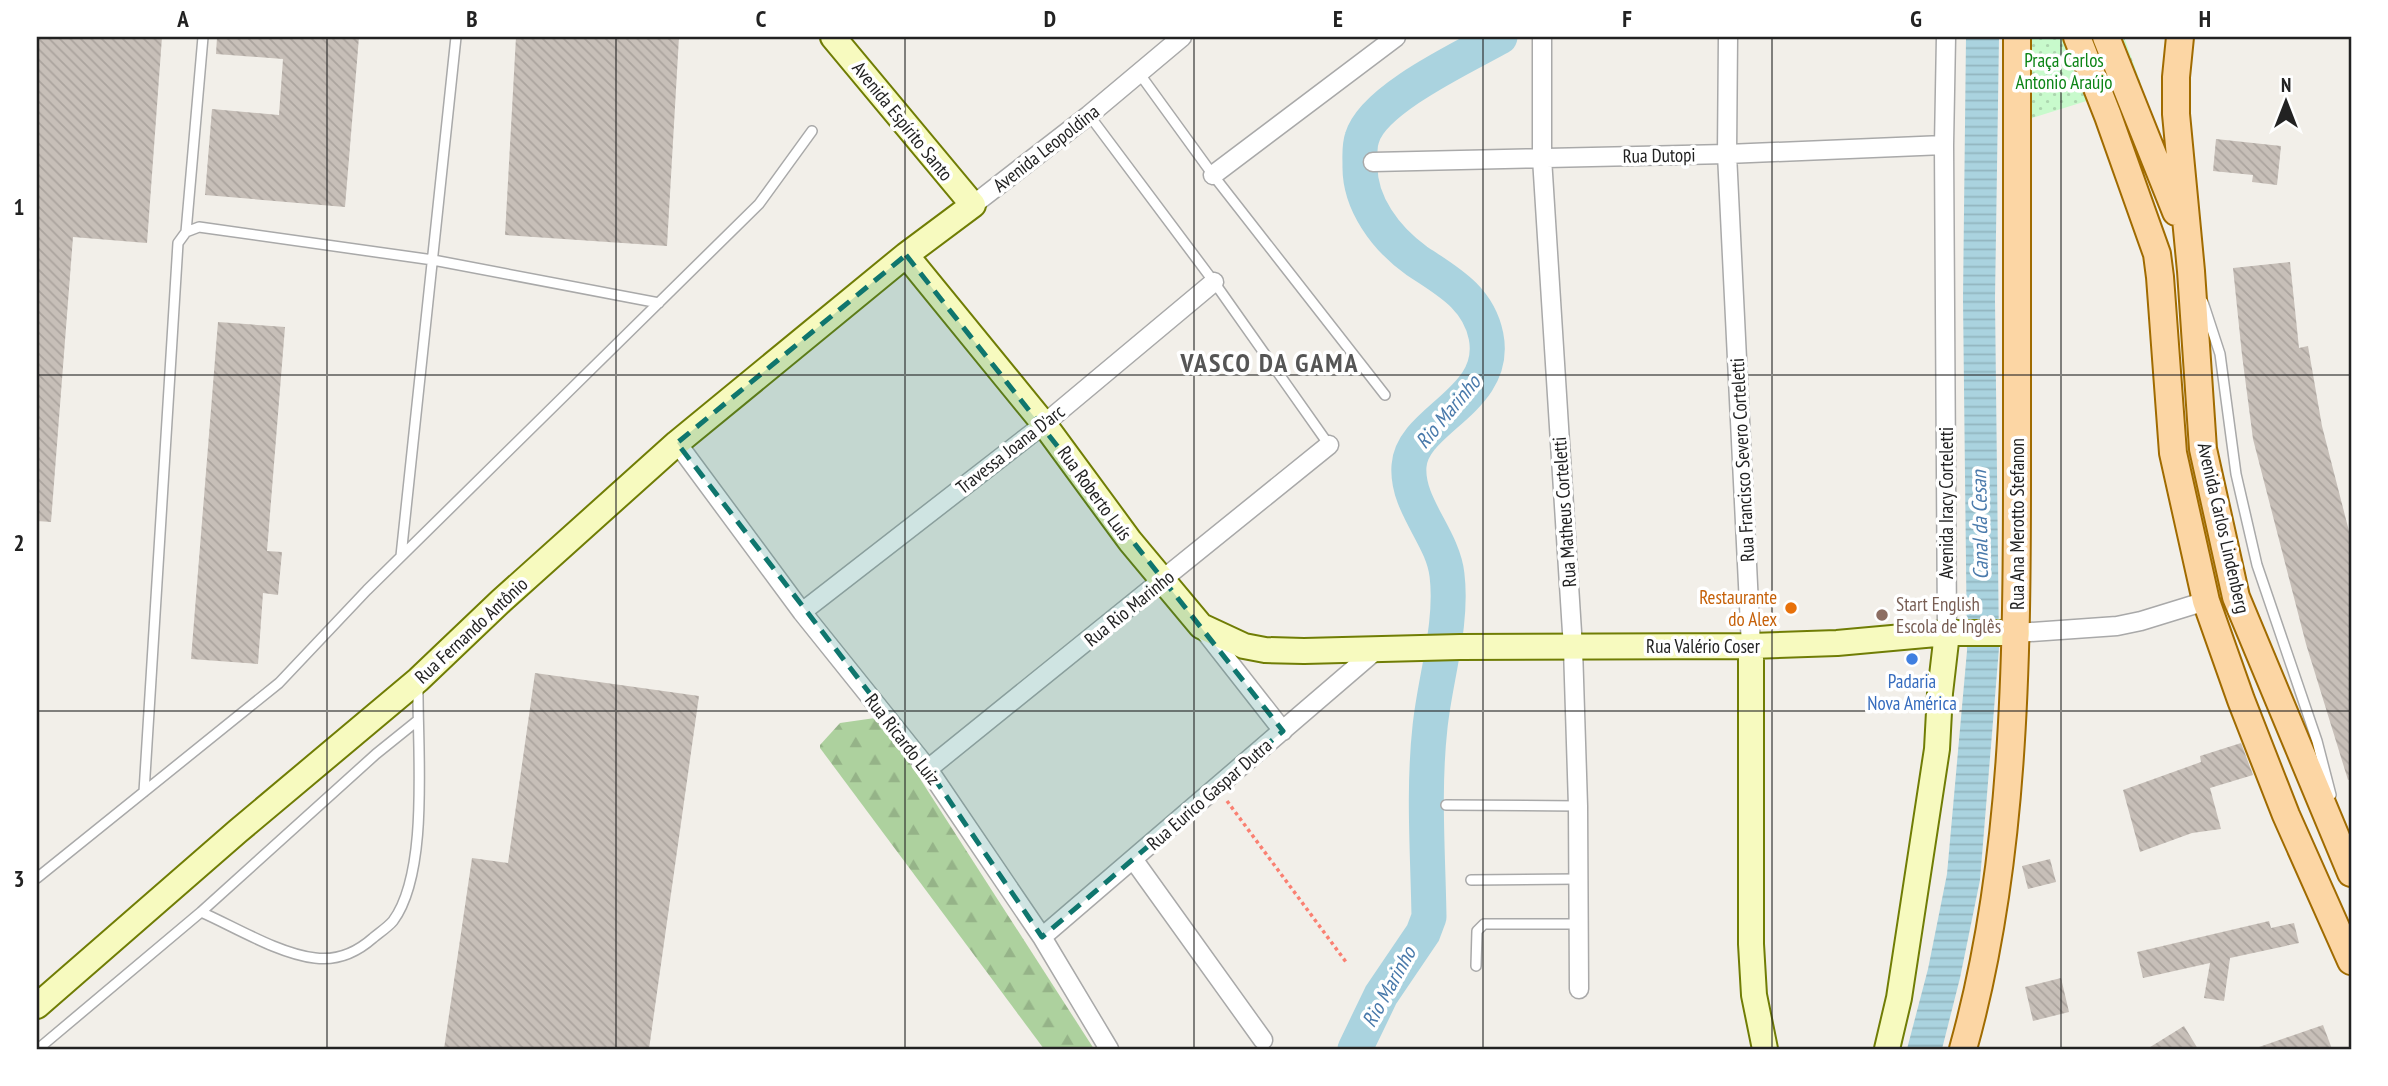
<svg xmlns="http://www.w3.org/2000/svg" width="2388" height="1086" viewBox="0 0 2388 1086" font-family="'PT Sans Narrow',sans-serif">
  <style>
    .forest { fill: url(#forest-firs) }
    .park { fill: url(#park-dots) }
    .water { fill: url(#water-rules) }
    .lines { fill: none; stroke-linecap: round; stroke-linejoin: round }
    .river { stroke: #aad3df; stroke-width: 35 }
    .building { fill: url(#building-back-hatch) }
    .lane-casing { stroke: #a9a9a9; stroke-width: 12 }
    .street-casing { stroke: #a9a9a9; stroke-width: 21 }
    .secondary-casing { stroke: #707d05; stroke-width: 28 }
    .primary-casing { stroke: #a06b00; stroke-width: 30 }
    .path { stroke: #fa8072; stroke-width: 3.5; stroke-dasharray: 3.5 3.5; stroke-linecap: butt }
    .lane { stroke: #fff; stroke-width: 9 }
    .street { stroke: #fff; stroke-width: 18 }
    .secondary { stroke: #f7fabf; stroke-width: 24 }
    .primary { stroke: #fcd6a4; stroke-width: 26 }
    .marked { fill: #0f766e; fill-opacity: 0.2; stroke: #0f766e; stroke-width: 5; stroke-dasharray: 14 9; stroke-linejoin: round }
    .grid { fill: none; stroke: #222; stroke-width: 2; stroke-opacity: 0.55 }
    .food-dot { fill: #e8710a; stroke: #fff; stroke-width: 2.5 }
    .education-dot { fill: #8d6e63; stroke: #fff; stroke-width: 2.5 }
    .shop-dot { fill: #3f7fe0; stroke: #fff; stroke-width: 2.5 }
    .labels { text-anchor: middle; stroke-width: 7; stroke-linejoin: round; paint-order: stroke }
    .park-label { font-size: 19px; fill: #0c8416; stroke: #fff }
    .street-label { font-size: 19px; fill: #222; stroke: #fff }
    .food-label { font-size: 19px; fill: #c56008; stroke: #fff; text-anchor: end }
    .education-label { font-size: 19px; fill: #785e54; stroke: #fff; text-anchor: start }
    .shop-label { font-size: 19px; fill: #366cbe; stroke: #fff }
    .water-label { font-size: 21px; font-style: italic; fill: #4a7aab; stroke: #fff }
    .district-label { font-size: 26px; font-weight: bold; letter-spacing: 2px; fill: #555; stroke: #fff }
    .neatline { fill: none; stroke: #222; stroke-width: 2.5 }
    .grid-label { font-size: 23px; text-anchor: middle; font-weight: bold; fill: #222 }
  </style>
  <defs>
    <pattern id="forest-firs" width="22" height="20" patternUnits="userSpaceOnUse" patternTransform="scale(1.75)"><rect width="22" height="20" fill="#add19e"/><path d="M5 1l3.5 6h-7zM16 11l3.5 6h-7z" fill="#95b388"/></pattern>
    <pattern id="park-dots" width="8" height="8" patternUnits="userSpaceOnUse" patternTransform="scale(1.75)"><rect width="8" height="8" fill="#c8facc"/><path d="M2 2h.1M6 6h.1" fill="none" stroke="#acd6af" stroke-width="1.8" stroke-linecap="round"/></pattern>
    <pattern id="water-rules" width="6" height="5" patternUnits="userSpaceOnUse" patternTransform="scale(1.75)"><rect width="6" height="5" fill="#aad3df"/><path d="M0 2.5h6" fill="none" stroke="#92b5bf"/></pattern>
    <pattern id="building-back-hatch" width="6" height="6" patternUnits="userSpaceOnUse" patternTransform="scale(1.75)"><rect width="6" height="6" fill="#c7bfb8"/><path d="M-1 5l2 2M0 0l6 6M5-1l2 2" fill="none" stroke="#aba49e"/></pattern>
  </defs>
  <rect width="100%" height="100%" fill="#f2efe9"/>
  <path class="forest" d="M875,718l13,11 206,320h-50l-224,-301v-3l20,-22z"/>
  <path class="park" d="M2031,37h93l17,47 -112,35z"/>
  <path class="water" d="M1966,37h33l-4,262 4,349 -19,232 -20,98 -18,71h-35l21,-80 19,-95 20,-223 -4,-352z"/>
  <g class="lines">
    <path class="river" d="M1355,1049l26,-54 42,-62 6,-16c-1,-62 -6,-127 1,-190 5,-49 23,-102 17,-152 -4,-38 -41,-70 -38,-109 3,-47 90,-65 77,-130 -8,-39 -39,-55 -69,-75 -31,-22 -58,-58 -57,-96 0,-9 -1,-18 2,-27 11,-39 102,-81 138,-101"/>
  </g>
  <path class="building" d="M37,37h125l-15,206 -74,-6 -22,285 -14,-1z
    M217,37h142l-14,170 -140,-12 7,-86 67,6 4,-56 -67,-5z
    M516,37h163l-12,209 -162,-11z
    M2216,139l65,7 -4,39 -25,-3 1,-7 -40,-4z
    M2290,262l9,86 9,-2 14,80 29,113v240l-3,1 -42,-136 -53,-205 -11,-84 -9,-87z
    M218,322l67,5 -18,224 15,1 -4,43 -15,-2 -5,71 -67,-5z
    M535,673l164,23 -50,353h-205l28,-191 36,5z
    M2241,743l12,32 -43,13 11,41 -29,4 -52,19 -17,-62 78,-28 -1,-6z
    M2050,859l6,23 -28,7 -6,-23z
    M2269,921l2,7 23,-5 5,20 -69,15 -6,43 -20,-3 6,-35 -67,15 -6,-26z
    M2061,978l8,34 -36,9 -8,-34z
    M2323,1025l9,24h-73v-2z
    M2184,1026l14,23h-51z"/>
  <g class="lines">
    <defs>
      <path id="lane" d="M1139,73l74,102 172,220
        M1089,115l125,167 115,163
        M186,232l17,-195
        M2203,302l17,52 16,120 21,91 60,176 14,54
        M401,556l55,-519
        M144,792l34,-549 8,-11 13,-5 234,33 226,43
        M1446,805l132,1
        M37,878l242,-195 88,-93 392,-386 53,-73
        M1471,880l107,-1
        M201,912c34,15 78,42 114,46 23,3 41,-5 58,-20 6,-5 15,-11 20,-17 37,-50 24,-174 25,-236
        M1476,966l1,-35 7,-7h95
        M38,1049l163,-137 175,-158 41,-33"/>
      <path id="street" d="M1542,37v121l31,490 5,158 1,183
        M1728,37l-1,117 24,492
        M1946,37l-2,108 3,488
        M1373,162l354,-8 217,-9
        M1213,175l183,-138
        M973,205l116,-90 93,-78
        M677,443l125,169 126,157 114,168 67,112
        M802,612l242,-188 170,-142
        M1203,629l80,102
        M2017,633l100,-7 24,-5 65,-20
        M928,769l401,-324
        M1133,859l130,181
        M1042,937l333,-286"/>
      <path id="secondary" d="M906,255l138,169 86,117 71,85 43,20 21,4 39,1 156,-4 291,-1 86,-3 110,-10h70
        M1751,646v298l3,51 11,54
        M37,1006l201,-175 180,-151 83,-79 176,-158 229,-188 67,-50 -140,-168
        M1887,1049l12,-51 38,-249 3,-56 7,-60"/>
      <path id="primary" d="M2077,37l31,79 49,138 3,23 13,176 33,148 35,99 45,115 65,146
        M2106,37l70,175
        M2180,37l-4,40v37l15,157 12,178 33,148 115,276
        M1963,1049c52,-185 54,-386 54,-578 0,-145 0,-289 0,-434"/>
    </defs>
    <use href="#lane" class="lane-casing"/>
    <use href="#street" class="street-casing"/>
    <use href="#secondary" class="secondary-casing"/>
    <use href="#primary" class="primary-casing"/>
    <path class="path" d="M1227,801l119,161"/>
    <use href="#lane" class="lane"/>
    <use href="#street" class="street"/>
    <use href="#secondary" class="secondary"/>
    <use href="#primary" class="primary"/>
  </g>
  <path class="marked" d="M906,255l377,476 -241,206 -114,-168 -251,-326z"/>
  <path class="grid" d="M327,37v1012M616,37v1012M905,37v1012M1194,37v1012M1483,37v1012M1772,37v1012M2061,37v1012M37,375h2314M37,711h2314"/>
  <circle class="food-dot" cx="1791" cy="608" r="7"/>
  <circle class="education-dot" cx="1882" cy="615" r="7"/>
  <circle class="shop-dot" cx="1912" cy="659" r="7"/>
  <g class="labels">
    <g class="park-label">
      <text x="2064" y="67">Praça Carlos<tspan x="2064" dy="22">Antonio Araújo</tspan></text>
    </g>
    <g class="street-label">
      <text transform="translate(903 121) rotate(51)" y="7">Avenida Espírito Santo</text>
      <text transform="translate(1046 148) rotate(-38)" y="7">Avenida Leopoldina</text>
      <text transform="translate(1659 155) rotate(-1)" y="7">Rua Dutopi</text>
      <text transform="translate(1010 449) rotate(-38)" y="7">Travessa Joana D'arc</text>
      <text transform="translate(1742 460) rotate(-93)" y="7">Rua Francisco Severo Corteletti</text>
      <text transform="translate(1095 493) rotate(54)" y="7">Rua Roberto Luís</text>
      <text transform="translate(1946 503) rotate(-90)" y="7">Avenida Iracy Corteletti</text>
      <text transform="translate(1564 512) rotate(-94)" y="7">Rua Matheus Corteletti</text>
      <text transform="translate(2017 524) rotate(-90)" y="7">Rua Ana Merotto Stefanon</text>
      <text transform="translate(2224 528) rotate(77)" y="7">Avenida Carlos Lindenberg</text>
      <text transform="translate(1129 608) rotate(-39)" y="7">Rua Rio Marinho</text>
      <text transform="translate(471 630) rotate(-43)" y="7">Rua Fernando Antônio</text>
      <text x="1703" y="653">Rua Valério Coser</text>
      <text transform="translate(903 739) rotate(52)" y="7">Rua Ricardo Luiz</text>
      <text transform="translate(1209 794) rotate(-41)" y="7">Rua Eurico Gaspar Dutra</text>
    </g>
    <g class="food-label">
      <text x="1777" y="604">Restaurante<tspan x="1777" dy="22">do Alex</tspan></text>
    </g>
    <g class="education-label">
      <text x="1896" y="611">Start English<tspan x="1896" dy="22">Escola de Inglês</tspan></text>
    </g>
    <g class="shop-label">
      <text x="1912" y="688">Padaria<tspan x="1912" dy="22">Nova América</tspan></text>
    </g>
    <g class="water-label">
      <text transform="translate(1448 412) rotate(-50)" y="7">Rio Marinho</text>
      <text transform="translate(1980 525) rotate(-91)" y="7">Canal da Cesan</text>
      <text transform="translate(1389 987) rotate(-61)" y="7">Rio Marinho</text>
    </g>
    <g class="district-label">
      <text x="1270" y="372">VASCO DA GAMA</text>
    </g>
  </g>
  <rect width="2388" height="1086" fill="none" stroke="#ffffff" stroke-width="77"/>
  <g transform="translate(2286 102)" stroke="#ffffff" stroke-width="5" paint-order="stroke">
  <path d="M0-5L12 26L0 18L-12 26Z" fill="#222222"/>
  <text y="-10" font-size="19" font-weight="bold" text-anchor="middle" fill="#222222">N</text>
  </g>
  <rect x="38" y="38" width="2312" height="1010" class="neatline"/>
  <g class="grid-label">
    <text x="183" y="27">A</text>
    <text x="472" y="27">B</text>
    <text x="761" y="27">C</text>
    <text x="1050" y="27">D</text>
    <text x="1338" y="27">E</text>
    <text x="1627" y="27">F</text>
    <text x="1916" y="27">G</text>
    <text x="2205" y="27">H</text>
    <text x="19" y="215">1</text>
    <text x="19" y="551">2</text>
    <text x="19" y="887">3</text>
  </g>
</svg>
